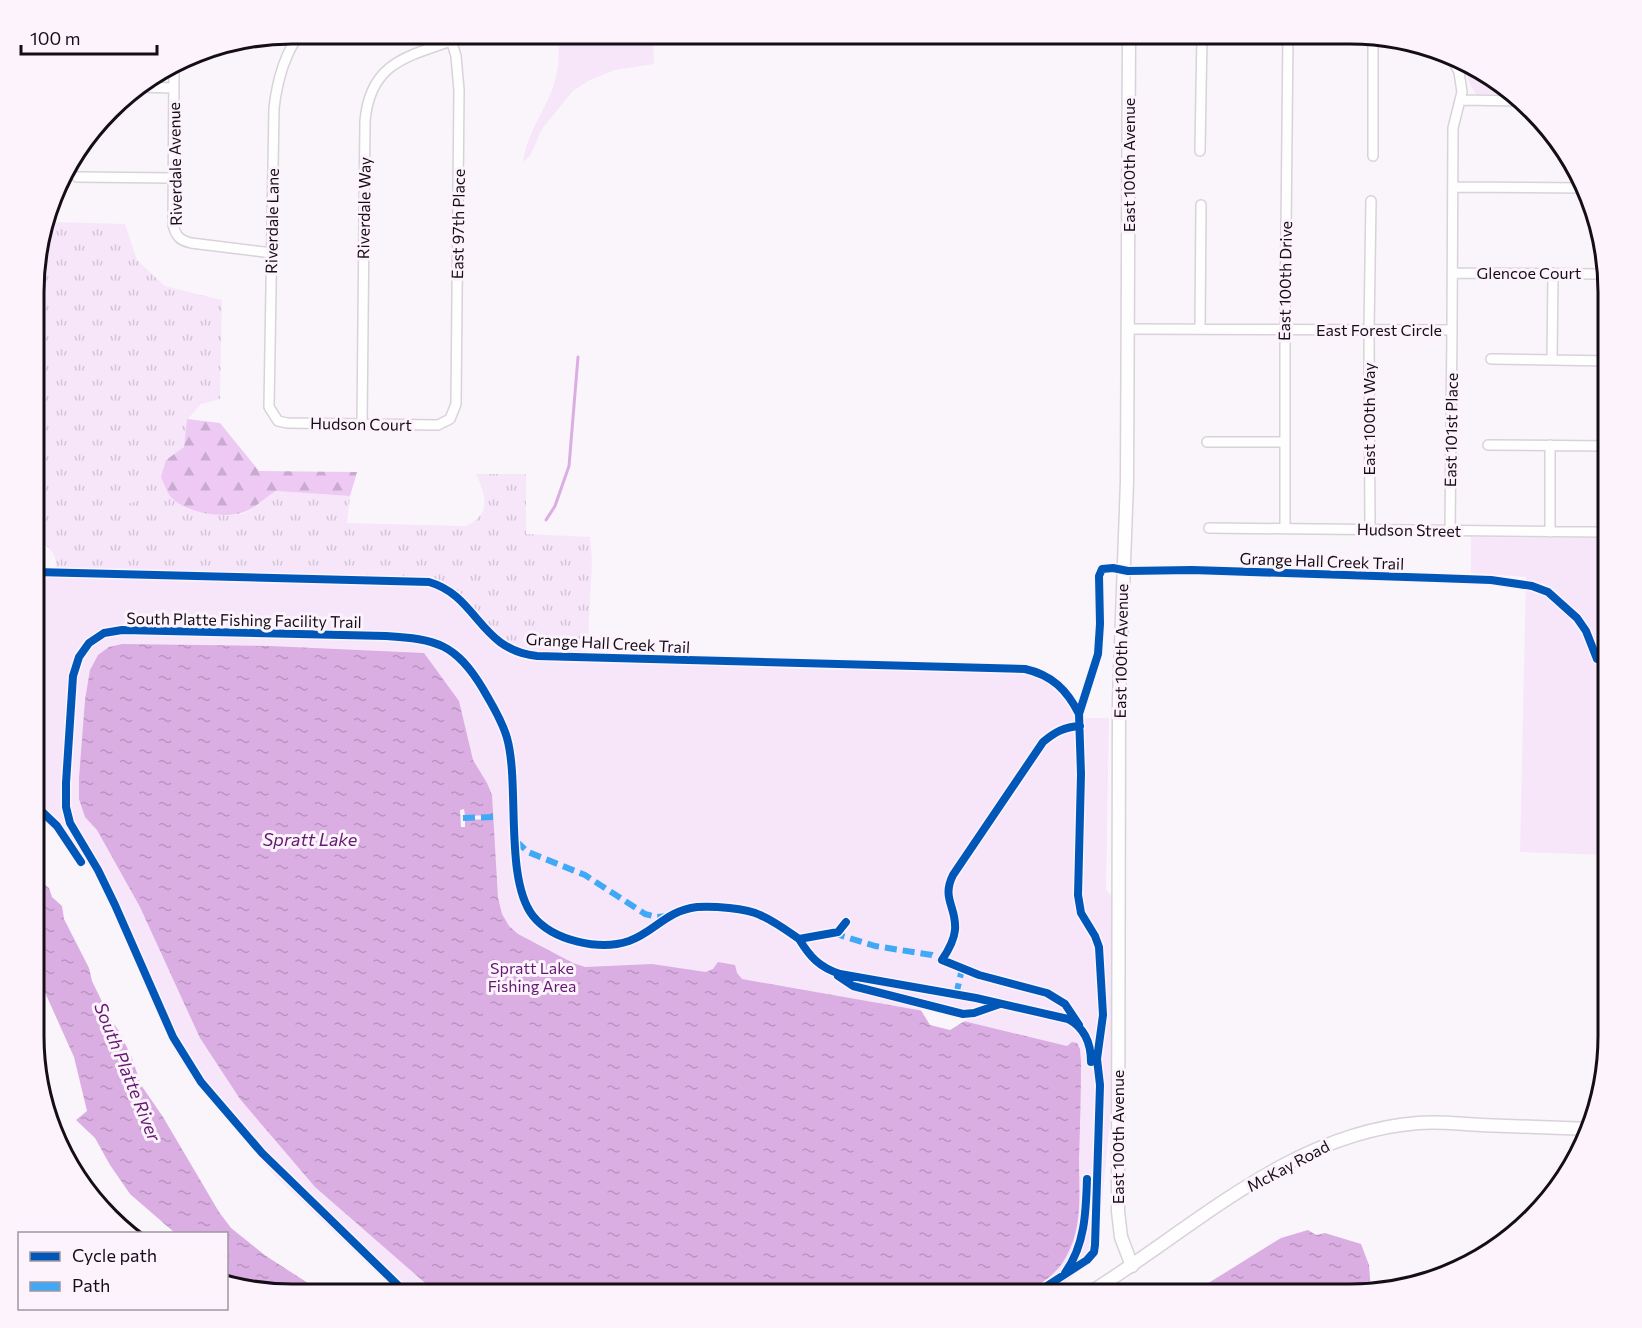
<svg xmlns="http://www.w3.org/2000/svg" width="1642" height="1328" viewBox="0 0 1642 1328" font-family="Commissioner,sans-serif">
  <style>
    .grass { fill: url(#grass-tufts) }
    .forest { fill: url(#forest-firs) }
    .park { fill: #f7e6fa }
    .water { fill: url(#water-ripples) }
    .pier { fill: #faf5fb }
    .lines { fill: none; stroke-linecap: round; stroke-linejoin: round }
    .stream { stroke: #daaee2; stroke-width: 3 }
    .street-casing { stroke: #d8d2d9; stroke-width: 12 }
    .secondary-casing { stroke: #d8d2d9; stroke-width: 15 }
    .street { stroke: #fefefe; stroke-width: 9 }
    .secondary { stroke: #fefefe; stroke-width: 12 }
    .quiet { stroke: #3fa9f5; stroke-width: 6; stroke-dasharray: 12 6; stroke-linecap: butt }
    .cycleway-casing { stroke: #fcf3fd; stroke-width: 11 }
    .cycleway { stroke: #0057b8; stroke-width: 8 }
    .labels { text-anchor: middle; stroke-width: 6; stroke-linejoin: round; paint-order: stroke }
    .street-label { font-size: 16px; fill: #150e17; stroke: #fcf3fd }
    .park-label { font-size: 16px; fill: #641970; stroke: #fcf3fd }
    .water-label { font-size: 18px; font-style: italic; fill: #641970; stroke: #fcf3fd }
    .rim { fill: none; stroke: #150e17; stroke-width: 3 }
  </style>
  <defs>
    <pattern id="grass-tufts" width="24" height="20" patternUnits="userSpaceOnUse" patternTransform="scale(1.5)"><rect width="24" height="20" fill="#f7e6fa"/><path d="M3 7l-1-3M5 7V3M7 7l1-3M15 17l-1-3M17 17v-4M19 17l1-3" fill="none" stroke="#d3c4d6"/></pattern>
    <pattern id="forest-firs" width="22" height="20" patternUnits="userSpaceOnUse" patternTransform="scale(1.5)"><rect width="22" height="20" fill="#edc9f4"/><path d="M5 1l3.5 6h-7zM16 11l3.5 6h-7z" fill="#caabd0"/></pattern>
    <pattern id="water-ripples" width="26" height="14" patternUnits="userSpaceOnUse" patternTransform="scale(1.5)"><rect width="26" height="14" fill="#daaee2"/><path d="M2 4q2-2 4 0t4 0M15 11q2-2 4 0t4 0" fill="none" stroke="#ba94c1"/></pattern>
  </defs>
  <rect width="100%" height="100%" fill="#faf5fb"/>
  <path class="grass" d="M54,203v19l71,2 12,36 28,26 57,14 -2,99 -19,5 -14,16 -3,27 -18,13 19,48c18,4 40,11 59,5 12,-4 20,-16 32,-22l74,5 -3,27 118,3c27,-11 21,-30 11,-52h50v60l64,3 2,24 -4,81 -5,20 -47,-2 -24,-5 -24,-15 -24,-31 -45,-24 -363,-8c1,-21 -1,-29 -21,-37v-282z"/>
  <path class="forest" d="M187,419l33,4 39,48 98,1 -7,24 -74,-5c-11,6 -20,17 -32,21 -18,7 -59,1 -72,-14 -5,-5 -8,-15 -11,-21l5,-17 18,-13z"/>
  <path class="park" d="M557,33h96l1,31 -39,6 -25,10 -17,11 -31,38 -12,27 -7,6c3,-25 16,-42 26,-65 9,-19 12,-42 8,-64z
    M727,33h85l1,5 -8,1z
    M1463,62l49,32h-36l-6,-9z
    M133,488l4,13 -25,8 -4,-12z
    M1471,537l138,1v317l-89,-3 6,-275 -55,-4z
    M35,576l384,9c10,2 19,4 27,9 33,21 33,53 78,65l282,10 212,4c29,4 47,18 57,45h34l-3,172 5,5 3,8v180l-16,158 -4,18 -43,36h-651l-127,-121 -80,-94 -21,-34 -72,-164 -43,-64 -23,-19z"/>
  <path class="water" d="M122,644l148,2 154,7 35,48 14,59 14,23 5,12 6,103 4,16 7,12 9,8 55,29 12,4 67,-3 54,8 7,-3 5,-7 17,3 2,8 5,6 176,31 149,36 5,-4 5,1 3,6 1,13c0,32 -1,65 -2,97 0,32 4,67 -12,96 -10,20 -28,31 -48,40h-580l-124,-108 -75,-88 -40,-61 -60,-131 -43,-77 -12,-13 -6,-18v-21l6,-78 5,-30 8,-15 11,-8z
    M34,868l7,14 8,6 3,9 10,9 2,13 25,49 3,13 19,39 8,11 13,27 9,27 22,32 56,95 12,16 35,28 59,38h-50l-39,-9 -9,-9 -1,-42 -51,-1 -45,-39 -20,-29 -15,-27 -19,-18 11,-9 -13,-54 -40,-89z
    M1308,1230l8,5 9,-2 36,11 8,21 2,26 -21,4h-161l92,-57z"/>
  <path class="pier" d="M464,809l1,7 26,-1v4l-26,1v7h-4l-1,-17z
    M919,1007l49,12 -18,11 -20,-5z"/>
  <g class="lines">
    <path class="stream" d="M546,520l9,-14 14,-40 9,-109"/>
    <defs>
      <path id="street" d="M300,33c-16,22 -23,49 -26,75l-5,299 9,14 9,2 151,2 12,-6 6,-15 3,-314 -3,-34 -7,-23
        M174,67l-1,158c3,11 6,15 18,18l81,10
        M138,87l36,1
        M1461,100l60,1
        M1200,151l2,-118
        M1373,156v-121
        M77,177l96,1
        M1453,187l133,1
        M1453,273l152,1
        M1127,329l325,1 1,-202 9,-36 -3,-20 -10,-19
        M1200,329l1,-124
        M1491,359l118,2
        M1552,360l1,-87
        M362,424l3,-303c5,-57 40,-64 86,-80
        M1207,442h77
        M1488,445l121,1
        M1209,528l400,4
        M1285,529v-199l3,-297
        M1370,530l-1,-200 2,-129
        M1450,531l2,-201
        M1550,532v-87"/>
      <path id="secondary" d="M1129,33l-2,448 -8,219 -1,511 3,26 11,29
        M1086,1295c105,-64 203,-162 332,-172 21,-2 42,1 63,2 37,1 73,3 110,4"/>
    </defs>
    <use href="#street" class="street-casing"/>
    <use href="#secondary" class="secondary-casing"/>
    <use href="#street" class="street"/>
    <use href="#secondary" class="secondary"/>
    <path class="quiet" d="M463,818l30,-1
      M516,841l12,11 57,23 60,39 12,3 11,-1
      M833,933l42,13 57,9 10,5
      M956,995l6,-26"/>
    <defs>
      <path id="cycleway" d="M35,572l394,10c49,14 50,68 108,74l488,13c27,6 42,21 54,45
        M34,804l23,22 24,36
        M799,939c11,18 20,28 41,35l136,24 92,21c17,9 23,24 23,43
        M838,976l15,10 110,28 11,-1 26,-9
        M1079,1025l-14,-21 -18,-11 -68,-18 -37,-15c6,-9 12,-19 13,-30 2,-23 -14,-31 -2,-55l90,-133c12,-10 21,-15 37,-16
        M1065,1273c20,-28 21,-61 22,-94
        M408,1295l-146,-142 -61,-71 -28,-45 -58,-132 -17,-35 -28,-47 -4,-16v-24l7,-107 6,-19 10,-14 15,-10 18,-3 264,6c51,3 70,8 97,53 9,16 19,31 24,49 13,46 -3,141 26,178 20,25 67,35 96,25 26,-9 36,-30 68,-34 16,-1 49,1 63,8 14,6 26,15 39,24l39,-7 8,-10
        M1033,1295l54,-35 7,-8 1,-7 5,-160 -3,-26 6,-44 -4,-68 -4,-11 -14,-23 -3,-18 3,-121 -2,-60 19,-60 2,-30 -1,-48 3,-7 11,-1 15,3 64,-1 244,8 55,2 41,6 16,6 29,26 9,13 11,28 12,6"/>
    </defs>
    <use href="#cycleway" class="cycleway-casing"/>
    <use href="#cycleway" class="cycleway"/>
  </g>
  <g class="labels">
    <g class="street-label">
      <text transform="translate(175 164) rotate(-91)" y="6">Riverdale Avenue</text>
      <text transform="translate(1129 165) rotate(-90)" y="6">East 100th Avenue</text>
      <text transform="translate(364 208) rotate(-89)" y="6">Riverdale Way</text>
      <text transform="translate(272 221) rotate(-89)" y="6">Riverdale Lane</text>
      <text transform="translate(458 224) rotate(-89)" y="6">East 97th Place</text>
      <text x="1529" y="279">Glencoe Court</text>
      <text transform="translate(1285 281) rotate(-89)" y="6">East 100th Drive</text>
      <text x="1379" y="336">East Forest Circle</text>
      <text transform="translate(1369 419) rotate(-90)" y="6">East 100th Way</text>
      <text transform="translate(361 424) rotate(1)" y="6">Hudson Court</text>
      <text transform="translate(1451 430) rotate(-89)" y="6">East 101st Place</text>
      <text transform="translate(1409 530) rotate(1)" y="6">Hudson Street</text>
      <text transform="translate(1322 561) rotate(2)" y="6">Grange Hall Creek Trail</text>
      <text transform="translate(244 620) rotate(1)" y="6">South Platte Fishing Facility Trail</text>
      <text transform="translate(608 643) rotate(3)" y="6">Grange Hall Creek Trail</text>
      <text transform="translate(1121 651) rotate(-89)" y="6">East 100th Avenue</text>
      <text transform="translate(1118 1137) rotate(-90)" y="6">East 100th Avenue</text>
      <text transform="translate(1288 1166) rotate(-28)" y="6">McKay Road</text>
    </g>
    <g class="park-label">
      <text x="532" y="974">Spratt Lake<tspan x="532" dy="18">Fishing Area</tspan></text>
    </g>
    <g class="water-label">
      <text x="310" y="846">Spratt Lake</text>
      <text transform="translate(127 1072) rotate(68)" y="6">South Platte River</text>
    </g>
  </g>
  <path d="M0 0H1642V1328H0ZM292 44H1350A248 248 0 0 1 1598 292V1036A248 248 0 0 1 1350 1284H292A248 248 0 0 1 44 1036V292A248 248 0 0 1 292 44Z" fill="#fcf3fd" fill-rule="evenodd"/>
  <path class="rim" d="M292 44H1350A248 248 0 0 1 1598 292V1036A248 248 0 0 1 1350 1284H292A248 248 0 0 1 44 1036V292A248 248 0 0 1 292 44Z"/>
  <rect x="18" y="1232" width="210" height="78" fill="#fcf3fd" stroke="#a097a1" stroke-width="1.5"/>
  <rect x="30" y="1252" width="30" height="9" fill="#0057b8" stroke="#a097a1" stroke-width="1.5"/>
  <text x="72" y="1262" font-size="18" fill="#150e17">Cycle path</text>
  <rect x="30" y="1282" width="30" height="9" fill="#3fa9f5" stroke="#a097a1" stroke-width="1.5"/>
  <text x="72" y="1292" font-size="18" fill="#150e17">Path</text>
  <path d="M21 45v9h136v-9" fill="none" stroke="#150e17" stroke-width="3"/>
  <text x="30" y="45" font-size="18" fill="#150e17" stroke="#fcf3fd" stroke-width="4.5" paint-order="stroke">100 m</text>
</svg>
